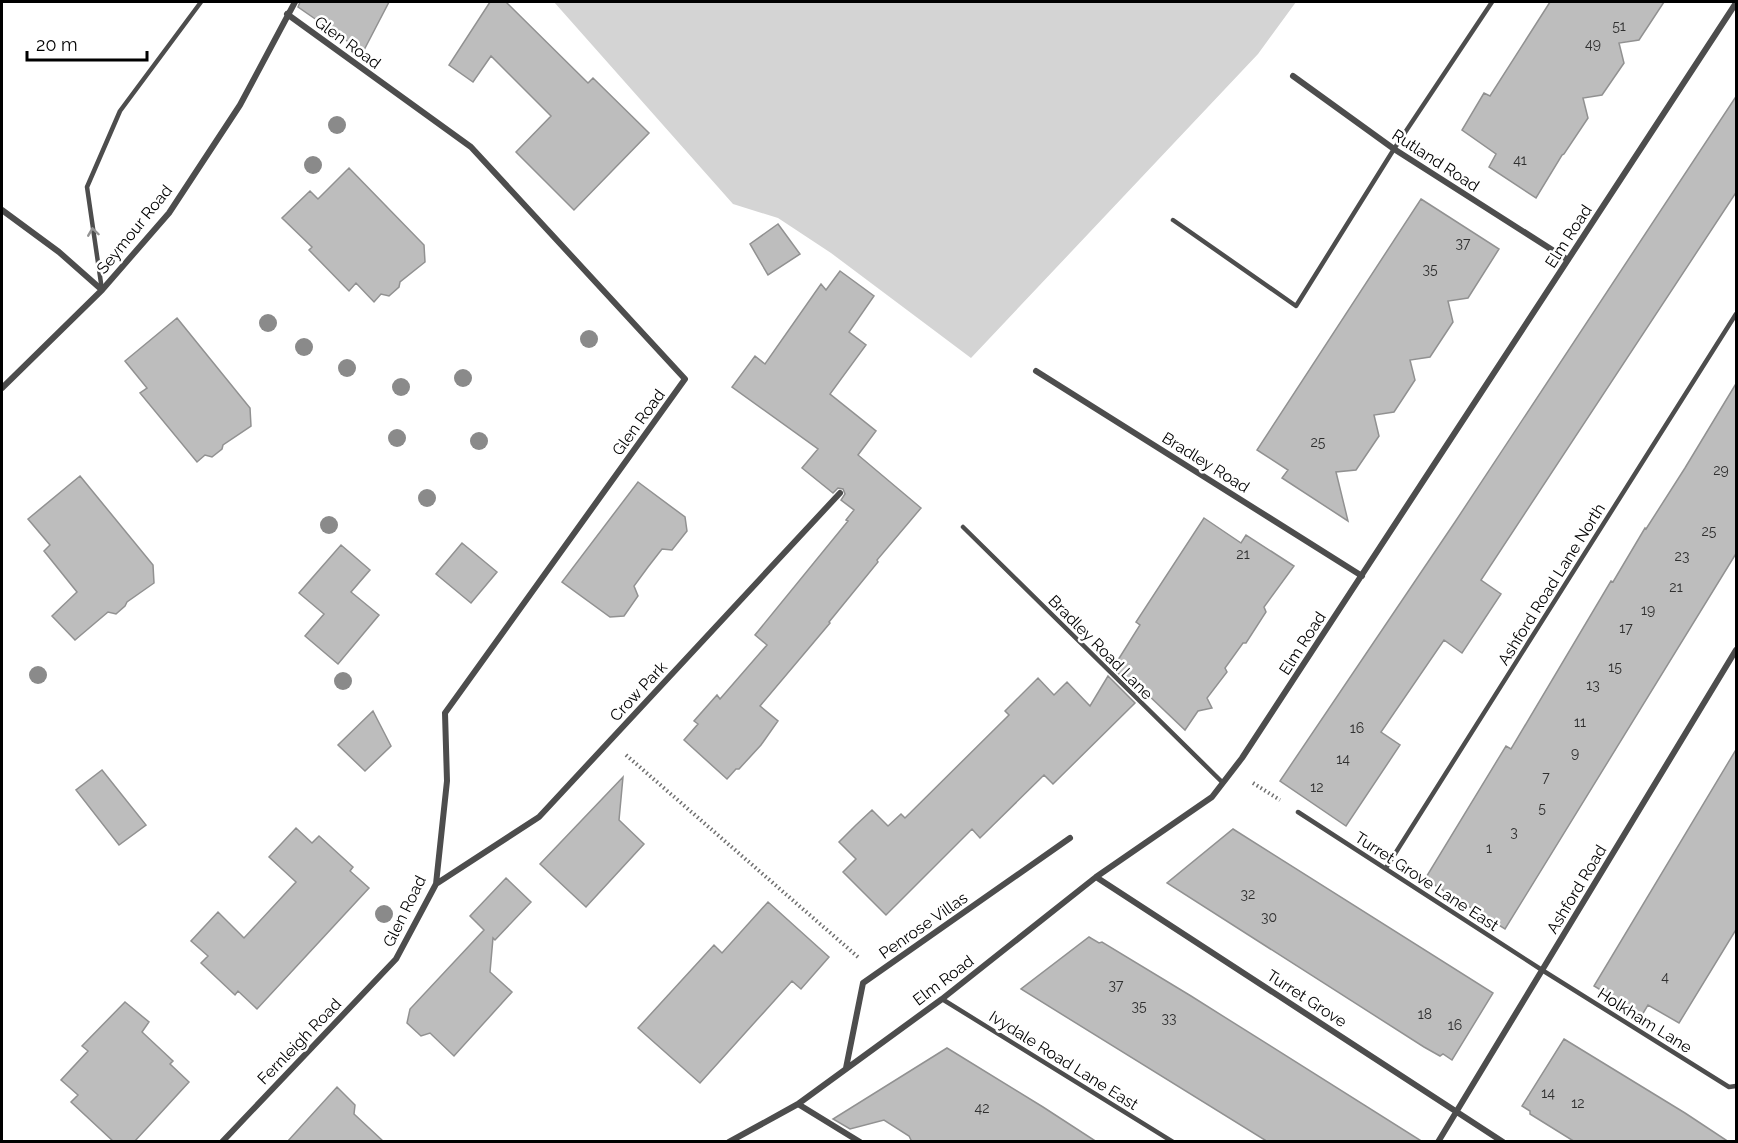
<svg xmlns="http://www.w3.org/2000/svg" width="1738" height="1143" viewBox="0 0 1738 1143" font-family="Raleway,sans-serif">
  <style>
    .garden { fill: #d4d4d4 }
    .building { fill: #bdbdbd; stroke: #919191; stroke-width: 1.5 }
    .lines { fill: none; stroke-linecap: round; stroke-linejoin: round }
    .path { stroke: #6f6f6f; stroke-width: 4; stroke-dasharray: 1.5 3; stroke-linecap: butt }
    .service { stroke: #4d4d4d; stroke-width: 4.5 }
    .minor { stroke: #4d4d4d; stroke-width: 6 }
    .tree { fill: #8a8a8a }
    .oneway { stroke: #949494 }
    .labels { text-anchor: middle; stroke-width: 5; stroke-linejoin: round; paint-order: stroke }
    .number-label { font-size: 14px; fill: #2f2f2f }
    .street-label { font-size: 16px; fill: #000; stroke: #fff }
  </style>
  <rect width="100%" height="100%" fill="#fff"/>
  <path class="garden" d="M554,2h742l-38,52 -287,304 -140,-105 -53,-35 -45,-14z"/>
  <path class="building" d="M300,2h89l-26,50 -65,-45z
    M490,2h16l82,81 5,-5 56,55 -75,77 -58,-58 35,-36 -60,-60 -18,26 -24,-17z
    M1550,2h114l-25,38 -20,3 5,20 -22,32 -19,3 5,20 -24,36 -2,1 -26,43 -47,-31 7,-13 -34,-24 22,-37 6,3z
    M1737,95v96l-256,389 20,14 -39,59 -18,-13 -63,92 19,13 -54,81 -66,-45 175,-259z
    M349,168l75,77 1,17 -25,20 -1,5 -10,9 -8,-2 -7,8 -18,-19 -7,8 -40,-41 3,-3 -30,-29 28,-27 8,8z
    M1421,199l78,50 -31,49 -20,3 5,21 -23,35 -20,3 5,20 -21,32 -20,3 5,21 -23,34 -20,2 12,49 -66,-43 6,-8 -31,-20z
    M778,224l22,30 -32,21 -18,-31z
    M840,271l34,25 -25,36 17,13 -36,49 46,37 -18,24 63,53 -44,52 1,2 -49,60 1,1 -70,83 18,15 -17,24 -22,24h-3l-9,10 -43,-39 14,-16 -4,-3 23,-26 3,4 47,-54 -12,-10 93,-114 -2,-1 8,-10 -13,-10 4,-6 -2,-5 -5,-1 -5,5 -31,-25 16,-19 -86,-62 23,-31 10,8 56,-80 5,6z
    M177,318l73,90 1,18 -28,19 -1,4 -10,8 -7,-2 -8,7 -57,-69 7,-5 -22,-27z
    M1737,382v170l-232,377 -80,-50 81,-133 5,3 100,-168 2,1 32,-54 1,1 39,-61z
    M80,476l73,89 1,18 -27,19 -2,4 -9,8 -8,-2 -33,28 -23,-24 25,-24 -33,-41 6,-6 -22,-26z
    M638,482l47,35 2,14 -15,19 -10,-1 -14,18 -14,19 4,10 -14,20 -14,1 -48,-35z
    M1204,518l37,25 5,-8 48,31 -30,41 2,5 -20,31h-3l-18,25 2,4 -20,26 5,10 -14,3 -13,19 -40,-38 -4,4 -28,-28 27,-43 -4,-3z
    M462,543l35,29 -26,31 -35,-29z
    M341,545l29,25 -19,22 28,23 -41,49 -33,-28 19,-22 -25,-21z
    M1108,676l27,27 -82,81 -9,-9 -64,63 -8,-9 -86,86 -43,-43 13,-13 -17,-17 17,-17 16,-15 16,16 13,-12 4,4 104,-103 -4,-4 33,-33 16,17 13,-13 23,24z
    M373,711l18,35 -26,25 -27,-26z
    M1737,748v180l-58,95 -31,-18 -6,10 -48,-29z
    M102,770l44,55 -27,20 -43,-55z
    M623,777l-4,43 25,24 -58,63 -46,-43z
    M296,828l16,15 7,-7 34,31 -3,4 19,17 -112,121 -19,-18 -3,4 -34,-32 7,-7 -17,-15 27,-29 26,26 52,-56 -27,-25z
    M1233,829l260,164 -41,67 -9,-6 -3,2 -16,-9 -257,-164z
    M506,878l25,24 -36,38 -2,-2 -3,34 22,20 -58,64 -24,-23 -9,3 -14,-13 3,-14 74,-79 -14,-14z
    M768,902l61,55 -28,32 -9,-8 -92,102 -62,-55 76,-83 8,8z
    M1089,937l10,6 3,-1 89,54 232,146h-155l-247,-153z
    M125,1002l24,20 -7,10 31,29 -3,3 19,18 -55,60h-20l-43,-40 7,-7 -17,-15 27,-29 -6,-5z
    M1564,1039l121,74 44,29h-154l-45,-28v-3l-8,-5z
    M947,1048l96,59 54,35h-185l-3,-6 -25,-16 -34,9 -17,-10z
    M337,1087l18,18 -1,9 30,28h-97z"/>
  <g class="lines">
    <path class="path" d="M626,755l232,202
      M1253,783l27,17"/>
    <path class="service" d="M1173,220l123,86 98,-157 98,-147
      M102,290l-15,-103 33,-76 81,-109
      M963,527l260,256
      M1298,812l244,158 187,117 7,-1
      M1386,868l350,-554
      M942,999l231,143"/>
    <path class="minor" d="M1293,76l101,73 174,111
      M2,210l57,42 43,38
      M1036,371l326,205
      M2,388l100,-98 67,-77 71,-108 55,-103
      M1096,877l407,265
      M436,884l103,-67 301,-324
      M846,1068l17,-85 207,-145
      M798,1104l62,38
      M222,1142l174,-183 40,-75 11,-103 -2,-68 240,-334 -214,-232 -184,-133
      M729,1142l69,-38 144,-105 154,-122 116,-80 30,-39 494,-755
      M1438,1142l298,-492"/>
  </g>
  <g class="tree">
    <circle cx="337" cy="125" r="9"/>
    <circle cx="313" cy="165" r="9"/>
    <circle cx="268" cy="323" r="9"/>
    <circle cx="589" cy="339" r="9"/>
    <circle cx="304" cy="347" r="9"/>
    <circle cx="347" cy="368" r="9"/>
    <circle cx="463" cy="378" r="9"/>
    <circle cx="401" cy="387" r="9"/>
    <circle cx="397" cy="438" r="9"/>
    <circle cx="479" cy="441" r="9"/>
    <circle cx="427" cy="498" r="9"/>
    <circle cx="329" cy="525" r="9"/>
    <circle cx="38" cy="675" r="9"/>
    <circle cx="343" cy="681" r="9"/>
    <circle cx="384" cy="914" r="9"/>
  </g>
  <defs><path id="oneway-chevron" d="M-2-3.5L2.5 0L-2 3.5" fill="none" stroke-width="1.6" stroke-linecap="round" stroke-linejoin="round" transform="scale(1.5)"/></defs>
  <use class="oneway" href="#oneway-chevron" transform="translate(93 232) rotate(-98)"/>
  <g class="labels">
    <g class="number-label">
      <text x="1619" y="31">51</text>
      <text x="1593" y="49">49</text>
      <text x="1520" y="165">41</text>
      <text x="1463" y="248">37</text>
      <text x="1430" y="274">35</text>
      <text x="1318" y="447">25</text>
      <text x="1721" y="475">29</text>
      <text x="1709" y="536">25</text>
      <text x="1243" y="559">21</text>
      <text x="1682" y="561">23</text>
      <text x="1676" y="592">21</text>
      <text x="1648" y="615">19</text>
      <text x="1626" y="633">17</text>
      <text x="1615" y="672">15</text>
      <text x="1593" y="690">13</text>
      <text x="1580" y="727">11</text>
      <text x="1357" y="733">16</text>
      <text x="1575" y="758">9</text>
      <text x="1343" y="764">14</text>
      <text x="1546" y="782">7</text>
      <text x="1317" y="792">12</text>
      <text x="1542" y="813">5</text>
      <text x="1514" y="837">3</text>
      <text x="1489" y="853">1</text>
      <text x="1248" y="899">32</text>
      <text x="1269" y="922">30</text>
      <text x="1665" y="982">4</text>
      <text x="1116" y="990">37</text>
      <text x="1139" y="1011">35</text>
      <text x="1425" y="1019">18</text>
      <text x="1169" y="1023">33</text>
      <text x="1455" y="1030">16</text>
      <text x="1548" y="1098">14</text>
      <text x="1578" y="1108">12</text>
      <text x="982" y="1113">42</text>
    </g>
    <g class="street-label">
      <text transform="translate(348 42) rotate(36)" y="6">Glen Road</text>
      <text transform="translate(1436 160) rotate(33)" y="6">Rutland Road</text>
      <text transform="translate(134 229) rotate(-51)" y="6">Seymour Road</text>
      <text transform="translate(1568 236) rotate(-57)" y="6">Elm Road</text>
      <text transform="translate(638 422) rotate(-54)" y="6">Glen Road</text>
      <text transform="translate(1206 462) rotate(32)" y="6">Bradley Road</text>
      <text transform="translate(1551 584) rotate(-58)" y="6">Ashford Road Lane North</text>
      <text transform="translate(1302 643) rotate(-57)" y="6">Elm Road</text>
      <text transform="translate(1101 647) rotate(45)" y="6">Bradley Road Lane</text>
      <text transform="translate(638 691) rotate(-47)" y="6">Crow Park</text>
      <text transform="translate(1427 881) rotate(33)" y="6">Turret Grove Lane East</text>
      <text transform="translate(1576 889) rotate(-59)" y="6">Ashford Road</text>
      <text transform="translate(404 911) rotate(-64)" y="6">Glen Road</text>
      <text transform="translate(923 925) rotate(-35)" y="6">Penrose Villas</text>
      <text transform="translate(943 980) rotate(-37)" y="6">Elm Road</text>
      <text transform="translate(1307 998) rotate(33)" y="6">Turret Grove</text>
      <text transform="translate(1645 1020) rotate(32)" y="6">Holkham Lane</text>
      <text transform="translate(299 1041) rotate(-46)" y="6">Fernleigh Road</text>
      <text transform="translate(1064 1060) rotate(32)" y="6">Ivydale Road Lane East</text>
    </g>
  </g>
  <rect width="1738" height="1143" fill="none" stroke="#000000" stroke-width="6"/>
  <path d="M27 51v9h120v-9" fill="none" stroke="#000000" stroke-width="3"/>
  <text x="36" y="51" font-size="18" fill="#000000" stroke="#ffffff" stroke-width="4.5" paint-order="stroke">20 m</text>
</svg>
